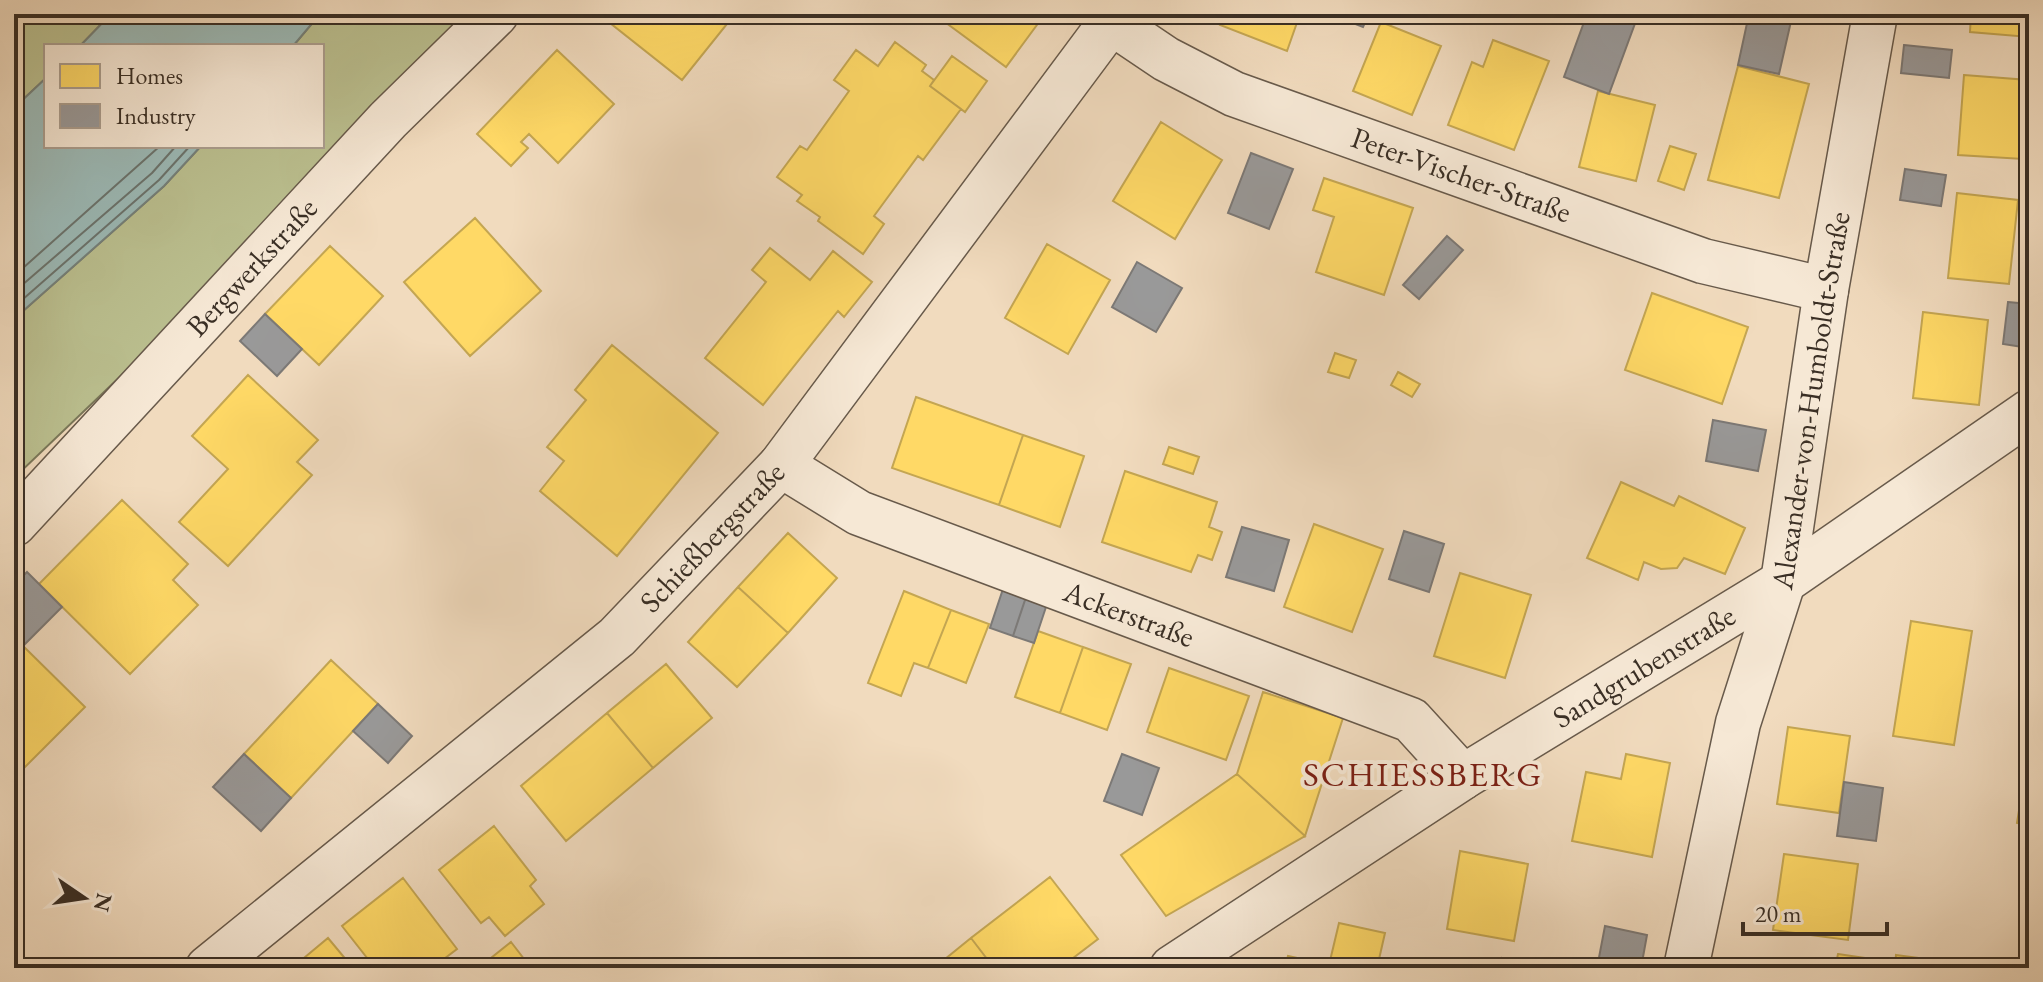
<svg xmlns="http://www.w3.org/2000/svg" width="2043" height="982" viewBox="0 0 2043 982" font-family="'EB Garamond',serif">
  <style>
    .green { fill: #bbc090; stroke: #7a785a; stroke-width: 2 }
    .water { fill: #9cbab7; stroke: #75827d; stroke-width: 2 }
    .homes { fill: #ffd966; stroke: #c4a652; stroke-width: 2 }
    .industry { fill: #999; stroke: #7c7976; stroke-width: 2 }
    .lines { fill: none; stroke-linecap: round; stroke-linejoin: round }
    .shore { stroke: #6b746e; stroke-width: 2 }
    .minor-casing { stroke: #685a4b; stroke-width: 47 }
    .minor { stroke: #f6e8d5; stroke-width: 44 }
    .labels { text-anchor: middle; stroke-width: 8; stroke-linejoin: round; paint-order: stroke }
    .street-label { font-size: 30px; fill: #3a2f25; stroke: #f6e8d5 }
    .quarter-label { font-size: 34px; letter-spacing: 2px; fill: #7a1f14; stroke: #f6e8d5 }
  </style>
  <rect width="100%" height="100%" fill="#f1dbbe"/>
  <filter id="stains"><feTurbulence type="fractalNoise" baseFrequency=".0025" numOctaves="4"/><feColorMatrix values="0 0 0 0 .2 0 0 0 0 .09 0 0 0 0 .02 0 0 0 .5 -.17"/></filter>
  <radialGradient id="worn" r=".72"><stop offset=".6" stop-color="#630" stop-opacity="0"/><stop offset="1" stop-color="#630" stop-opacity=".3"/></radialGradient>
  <path class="green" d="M14,14h97l-31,32h-34v32l-32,30z
    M320,14h149l-298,314 -157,150v-159l150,-133 37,-40h121v-100h-29z"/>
  <path class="water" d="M111,14h209l-27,32h-213z
    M46,78v68h155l-37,40 -150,133v-211z"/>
  <path class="homes" d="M609,14h126l-53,66 -77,-61z
    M934,14h111l-39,53z
    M1224,14h76l-13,37 -67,-26z
    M1971,14h58v23l-59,-5z
    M1381,22l60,24 -29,69 -59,-24z
    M1493,40l56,21 -35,89 -66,-25 24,-63 11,5z
    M895,42l31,23 -4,6 12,9 -4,6 31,23 -38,51 -5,-4 -44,60 10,8 -21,30 -45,-33 2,-4 -23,-16 5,-6 -25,-18 23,-31 7,4 42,-59 -15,-11 22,-30 22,16z
    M557,50l57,54 -56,59 -29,-29 -8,8 7,6 -17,18 -34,-32z
    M952,56l35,25 -22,31 -35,-26z
    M1738,66l71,18 -30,114 -71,-18z
    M1964,75l64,5 -5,79 -65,-4z
    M1598,91l57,14 -19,76 -57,-14z
    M1161,122l61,38 -47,79 -62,-38z
    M1670,146l26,8 -12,36 -26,-9z
    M1324,178l89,30 -29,87 -68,-23 18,-55 -21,-7z
    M1957,193l61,7 -9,84 -61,-6z
    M475,218l66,73 -71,65 -66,-74z
    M1047,244l63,36 -42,74 -63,-36z
    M330,246l53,50 -64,69 -54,-51z
    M770,248l40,32 23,-29 39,31 -28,35 -6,-6 -75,94 -58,-47 61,-76 -14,-12z
    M1652,293l96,34 -26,77 -97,-34z
    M1923,312l65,8 -9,85 -66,-7z
    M612,345l106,88 -101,123 -77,-65 24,-30 -17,-14 39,-47 -11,-10z
    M1335,353l21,7 -7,18 -21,-6z
    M1398,372l22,12 -8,13 -21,-12z
    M248,375l70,65 -21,22 15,13 -84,91 -49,-44 49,-53 -36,-33z
    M916,397l107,38 -24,70 -107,-37z
    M1023,435l61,21 -24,71 -61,-22z
    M1169,447l30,10 -6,17 -30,-10z
    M1125,471l92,31 -8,25 13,5 -10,28 -14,-5 -7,17 -89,-30z
    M1621,482l53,24 5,-10 66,32 -20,46 -41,-16 -7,10 -16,1 -17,-7 -6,18 -51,-22z
    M122,500l66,64 -15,16 25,25 -68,69 -91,-90z
    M1314,524l69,25 -31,83 -68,-25z
    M788,533l49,45 -49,55 -50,-46z
    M1460,573l71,22 -26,83 -71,-22z
    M738,587l50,46 -51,54 -49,-45z
    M904,591l47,19 -23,58 -14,-5 -13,33 -33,-13z
    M951,610l38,14 -23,59 -38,-15z
    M1911,621l61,10 -18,114 -61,-9z
    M1038,631l45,16 -23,66 -45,-16z
    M16,639l69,68 -71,71v-137z
    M1083,647l48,17 -24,66 -47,-17z
    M331,660l47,44 -87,94 -47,-44z
    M666,664l46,54 -59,50 -46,-55z
    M1169,668l80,28 -23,64 -79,-28z
    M1263,692l80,26 -38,118 -68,-62z
    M607,713l46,55 -87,73 -45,-55z
    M1788,727l62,9 -11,77 -62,-9z
    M1626,754l44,9 -18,94 -80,-16 14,-69 35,7z
    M1237,774l68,62 -139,80 -45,-61z
    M2021,798l8,2v25l-12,-2z
    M494,826l42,54 -6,6 14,18 -39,32 -16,-19 -8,6 -42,-53z
    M1460,851l68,13 -14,77 -67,-12z
    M1784,854l74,10 -10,76 -75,-10z
    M1050,877l48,62 -38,29h-66l-23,-30z
    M403,878l54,71 -25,19h-57l-33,-42z
    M1339,923l46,10 -8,35h-92l3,-12 41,9z
    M328,938l25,30h-61z
    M971,938l23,30h-60z
    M511,942l20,26h-32l-8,-10z
    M1838,954l48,7 -1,7h-50z
    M1896,955l31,4 -1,9h-31z"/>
  <path class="industry" d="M1330,14h39l-6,13z
    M1587,14h40l10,4 -28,76 -45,-17z
    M1749,14l43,3 -13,57 -41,-9z
    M1904,45l48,5 -3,28 -48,-5z
    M1251,153l42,16 -24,60 -41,-16z
    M1905,169l41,6 -5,31 -41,-6z
    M1447,236l16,14 -44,49 -16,-14z
    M1137,262l45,26 -26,44 -44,-25z
    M2008,302l21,2v44l-26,-4z
    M265,314l37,35 -25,27 -37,-35z
    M1713,420l53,10 -8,41 -52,-10z
    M1242,527l47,13 -15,51 -48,-14z
    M1404,531l40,13 -15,48 -40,-13z
    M27,572l35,35 -39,39 -9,-9v-52z
    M1003,589l23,8 -13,39 -23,-8z
    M1026,597l21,7 -13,39 -21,-7z
    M378,704l34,32 -24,27 -35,-32z
    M244,754l47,44 -30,33 -48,-44z
    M1122,754l37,14 -17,47 -38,-14z
    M1844,782l39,6 -7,53 -39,-5z
    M1605,926l42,9 -6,33h-44z
    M1502,958l38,7 -1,3h-39z"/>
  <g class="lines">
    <path class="shore" d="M14,276l146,-130
      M14,292l138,-119 24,-27
      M14,307l145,-127 31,-34"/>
    <defs>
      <g id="minor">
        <path id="s1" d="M1111,22l55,37 68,35 469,167 123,29"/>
        <path id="s2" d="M781,465l78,48 552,207 52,57"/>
        <path id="s3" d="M14,524l374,-404 108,-106"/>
        <path id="s4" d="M208,968l409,-331 164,-172 336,-451"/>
        <path id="s5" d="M1172,968l291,-191 320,-195 246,-170"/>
        <path id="s6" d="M1686,968l52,-245 45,-141 43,-292 49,-276"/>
      </g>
    </defs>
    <use href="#minor" class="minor-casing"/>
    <use href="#minor" class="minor"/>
  </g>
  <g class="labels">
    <g class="street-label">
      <text dy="10" stroke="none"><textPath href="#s1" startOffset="384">Peter-Vischer-Straße</textPath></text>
      <text dy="10" stroke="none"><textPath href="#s3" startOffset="350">Bergwerkstraße</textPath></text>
      <text dy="10" stroke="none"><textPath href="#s6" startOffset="582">Alexander-von-Humboldt-Straße</textPath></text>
      <text dy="10" stroke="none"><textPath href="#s4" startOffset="664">Schießbergstraße</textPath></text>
      <text dy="10" stroke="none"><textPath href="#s2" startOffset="380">Ackerstraße</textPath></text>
      <text dy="10" stroke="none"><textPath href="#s5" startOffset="560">Sandgrubenstraße</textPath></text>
    </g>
    <g class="quarter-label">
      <text x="1423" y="786">SCHIESSBERG</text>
    </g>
  </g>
  <rect width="2043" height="982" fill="none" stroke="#f1dbbe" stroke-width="48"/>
  <rect x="16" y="16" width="2011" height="950" fill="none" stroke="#3a2f25" stroke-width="4"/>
  <rect x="24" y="24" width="1995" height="934" fill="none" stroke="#3a2f25" stroke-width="2"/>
  <rect x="44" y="44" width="280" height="104" fill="#f6e8d5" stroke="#ab9e8f" stroke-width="2"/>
  <rect x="60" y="64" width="40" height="24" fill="#ffd966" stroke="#ab9e8f" stroke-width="2"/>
  <text x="116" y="84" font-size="24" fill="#3a2f25">Homes</text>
  <rect x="60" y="104" width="40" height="24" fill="#999999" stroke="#ab9e8f" stroke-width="2"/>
  <text x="116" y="124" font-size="24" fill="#3a2f25">Industry</text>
  <g transform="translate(84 898) rotate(103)" stroke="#f6e8d5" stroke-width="6" paint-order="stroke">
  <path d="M0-6L14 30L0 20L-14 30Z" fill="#3a2f25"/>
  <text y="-12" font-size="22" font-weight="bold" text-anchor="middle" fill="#3a2f25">N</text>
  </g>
  <path d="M1743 922v12h144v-12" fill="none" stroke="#3a2f25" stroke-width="4"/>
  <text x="1755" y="922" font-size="24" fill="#3a2f25" stroke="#f6e8d5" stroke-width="6" paint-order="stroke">20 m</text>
  <rect width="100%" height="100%" filter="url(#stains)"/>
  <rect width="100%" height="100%" fill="url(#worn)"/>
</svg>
